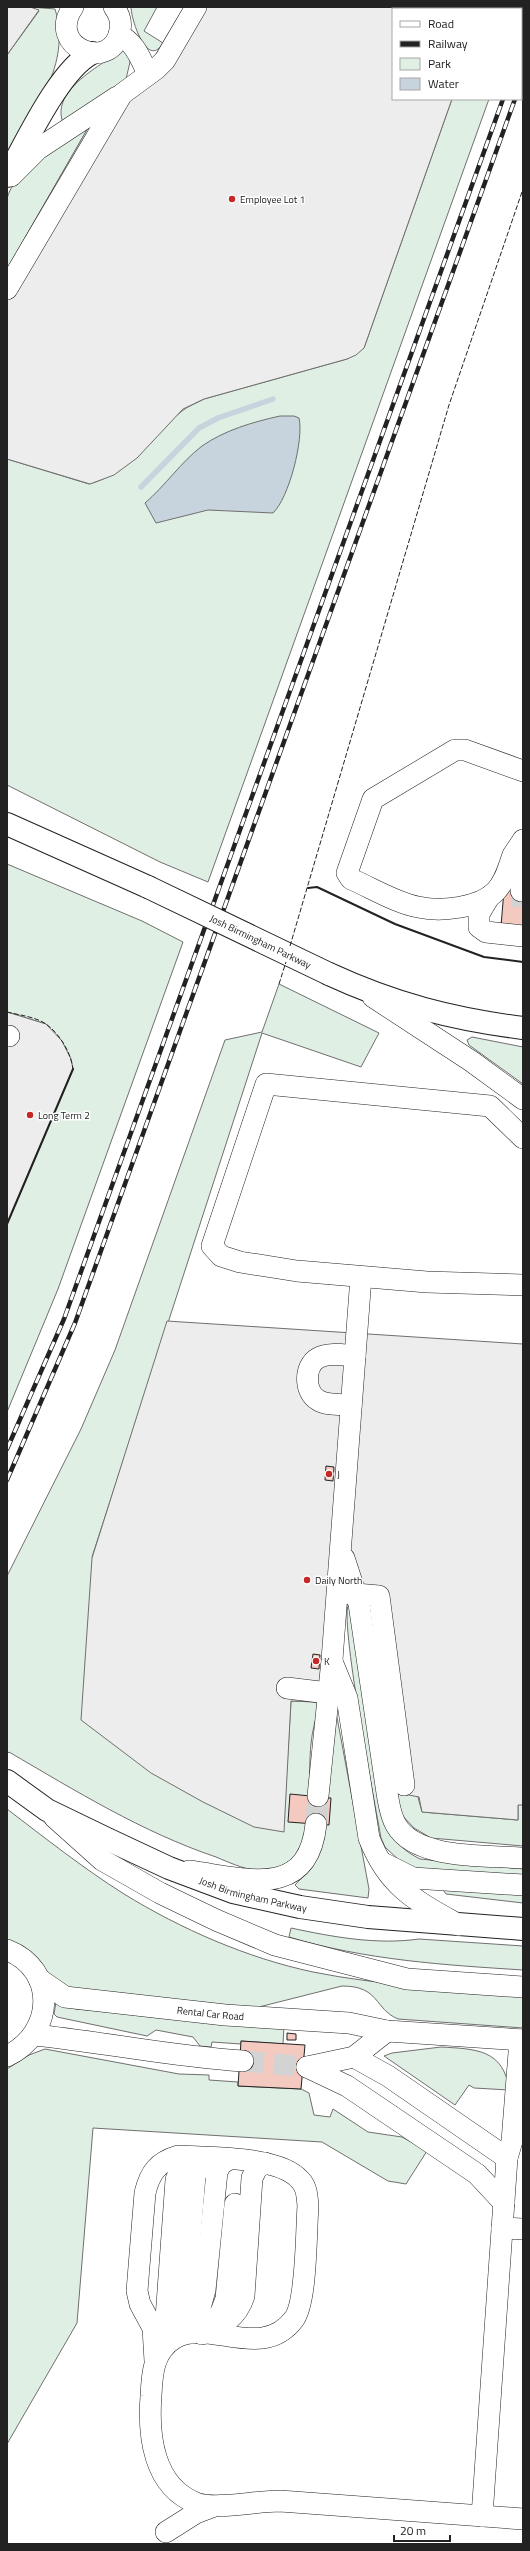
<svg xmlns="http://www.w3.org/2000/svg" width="530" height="2551" viewBox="0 0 530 2551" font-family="'Titillium Web',sans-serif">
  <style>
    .green { fill: #e0efe3; stroke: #6f6f6f }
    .parking { fill: #ededed; stroke: #6f6f6f }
    .water { fill: #c7d3dd; stroke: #6f6f6f }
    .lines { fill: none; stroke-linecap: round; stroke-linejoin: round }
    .stream { stroke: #c7d3dd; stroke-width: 5.5 }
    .building { fill: #f3c9c0; stroke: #222 }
    .minor-tunnel { stroke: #d3d3d3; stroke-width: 21; stroke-dasharray: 21 10; stroke-linecap: butt }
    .minor-casing { stroke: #222; stroke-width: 22 }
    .major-casing { stroke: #222; stroke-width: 24 }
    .minor { stroke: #fff; stroke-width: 21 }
    .major { stroke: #fff; stroke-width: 22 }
    .rail-casing { stroke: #222; stroke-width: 4.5 }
    .rail { stroke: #fff; stroke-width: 3; stroke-dasharray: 9; stroke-linecap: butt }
    .major-bridge-casing { stroke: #222; stroke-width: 24; stroke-linecap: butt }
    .major-bridge { stroke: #fff; stroke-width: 22 }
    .fence { stroke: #222; stroke-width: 1; stroke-dasharray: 5 2; stroke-linecap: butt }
    .wall { stroke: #222; stroke-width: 2 }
    .poi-dot { fill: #c62828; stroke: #fff; stroke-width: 1.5 }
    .labels { text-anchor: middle; stroke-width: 3; stroke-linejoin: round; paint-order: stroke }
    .poi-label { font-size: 10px; fill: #222; stroke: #fff; text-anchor: start }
    .street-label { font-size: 10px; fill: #222; stroke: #fff }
  </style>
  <rect width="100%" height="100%" fill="#fff"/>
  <path class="green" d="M30,7l25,2c17,56 -21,101 -48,148v-102l32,-44z
    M131,7h26l-13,24 19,12c-16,27 -32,-24 -32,-36z
    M123,49l4,1 3,12 -4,17 -63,44c-13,-34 40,-58 60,-74z
    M452,99h37l-281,783 -48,-20 -153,-77v-326l82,25c44,-12 60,-47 93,-73 6,-5 15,-8 22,-12l143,-40 17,-11z
    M88,128l-81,141c0,-22 -4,-48 0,-70 5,-28 59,-57 81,-71z
    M7,864l135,57 41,21 -125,347 -51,123v-188l66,-155 -27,-45 -39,-12z
    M279,984l100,49 -18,34 -99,-34 -170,524 191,275 8,-131 26,1 2,4c-3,12 -7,25 -8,38 -3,28 1,81 -12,105 -8,16 -26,22 -43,21 -13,-1 -28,-8 -40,-13 -74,-25 -140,-66 -207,-105l-2,2v-178l74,-147 34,-79 110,-310 37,-8z
    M472,1037l51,10v37l-54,-39 -2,-5z
    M349,1603l38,223c7,16 17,25 33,33l103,10v9l-101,-7 -22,-10 -15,-14 -4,-9c-5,-29 -43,-224 -32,-235z
    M366,1607l56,205 96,8v-16l5,1v41l-92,-8 -17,-10 -14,-15z
    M336,1712l33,177 -1,9 -69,-9 -4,-4 16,-17 13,-29z
    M7,1809c38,29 76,59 117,85 57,35 123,64 189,78 69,14 140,16 210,22v34l-125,-9c-24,-10 -18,-33 -56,-33l-91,23 -182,-19 -62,-49z
    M443,1890l80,4v9l-77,-9z
    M291,1928c42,9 86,17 128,11l104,7v24c-79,-5 -158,-10 -234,-33z
    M56,2002l20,7 208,17 -1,18 -42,-3v3l-29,-2 -1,5 -11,-1 -7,-9 -37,-7 -9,6 -90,-19 -3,-3z
    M441,2047c34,2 63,2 68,43l-35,-2 -5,-3 -14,20 -71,-49 8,-3z
    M45,2049l134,25 30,1v5l29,2v4l63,3 8,4 5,22 16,2 3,-8 35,23 34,5 25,14 -21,33 -18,-3 -66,-39 -229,-14 -16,195 -70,121v-375l22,-14z"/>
  <path class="parking" d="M7,7h23l9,3 -32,45z
    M184,7h301v2h-92v90h59l-88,249 -8,7 -9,4 -143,40 -21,10 -46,49 -23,17 -24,9 -83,-25v-190l81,-141 65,-69z
    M7,1012l39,12 16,17 9,18 2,10 -66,155z
    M167,1321l356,23v461h-5v15l-96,-8 -3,-15 -20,-4 -50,-190 -32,99 -26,-1 -7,131 -30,-5 -51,-25 -52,-29 -70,-53 11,-162z"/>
  <path class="water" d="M280,416h14l5,2c5,21 -10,80 -26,95l-65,-3 -52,13 -11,-20c20,-17 36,-41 57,-57 23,-16 51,-24 78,-30z"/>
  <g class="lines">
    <path class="stream" d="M141,487l58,-59 19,-10 55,-19"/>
  </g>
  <path class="building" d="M504,890l19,1v36l-22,-1z
    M326,1466l8,1 -1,14 -8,-1z
    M313,1654l7,1 -1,14 -8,-1z
    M290,1794l41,4 -2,27 -41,-3z
    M287,2033l9,1v6h-9z
    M241,2041l64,4 -4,44 -63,-3z"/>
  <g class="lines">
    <path class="minor-tunnel" d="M521,891l2,15
      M316,1824l2,-28
      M243,2061l64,6"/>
    <defs>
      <g id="minor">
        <path d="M73,7c-28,41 40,67 47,23 2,-9 -1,-16 -6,-23"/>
        <path d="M119,35c16,7 22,25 29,39"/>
        <path d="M11,176l27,-27 79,-52"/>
        <path d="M7,289l115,-195 34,-25 9,-9 31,-53"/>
        <path d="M523,771l-58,-21h-10l-82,49 -26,74 4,6c21,9 45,24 67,28 23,5 62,1 78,-16 10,-11 12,-23 17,-36 3,-5 7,-10 10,-15"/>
        <path d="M521,891l2,-22"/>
        <path d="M489,897l-10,17v13l7,5 37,4"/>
        <path d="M373,997l98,64 52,38"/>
        <path d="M7,1036h2"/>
        <path d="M523,1138l-33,-32 -224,-22 -54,162 9,10 19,6 57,9 130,11 96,3"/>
        <path d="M351,1405c-9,-1 -24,1 -33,-5 -14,-8 -14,-34 0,-42 10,-6 26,-3 37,-2"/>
        <path d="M344,1558l15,46 28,189c2,11 3,22 9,32 20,35 90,30 127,33"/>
        <path d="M344,1593l35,3 25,189"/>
        <path d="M333,1664l14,34 22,140c19,49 47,63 90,87"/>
        <path d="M287,1688l41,5"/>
        <path d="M318,1796l14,-136 29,-383"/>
        <path d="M54,1817l48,43 58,33 56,27 59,25 132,34 116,8"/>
        <path d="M385,1864l28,14 110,7"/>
        <path d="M189,1871c55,7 119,30 127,-47"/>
        <path d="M7,1950c51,20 47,84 0,106"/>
        <path id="s1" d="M39,1979l26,18 160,18 124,8 38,8 136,9"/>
        <path d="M34,2035c70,7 139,22 209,26"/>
        <path d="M354,2057l34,19 119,82"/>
        <path d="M307,2067l40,19 130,88 27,29"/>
        <path d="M307,2067l47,-10 33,-26"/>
        <path d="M502,2228l21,1"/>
        <path d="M210,2328l11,-16 5,-13 9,-95"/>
        <path d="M193,2333l12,-43 12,-118 4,-8 7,-4"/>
        <path d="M202,2334c20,-8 35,-16 42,-38l8,-118 5,-10 8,-5"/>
        <path d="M176,2337l9,-39 10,-122 7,-15 7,-3"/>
        <path d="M164,2346l12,-166 8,-20 8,-3"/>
        <path d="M155,2361l-2,-33 -13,-24 -3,-13 8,-98c5,-21 13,-31 33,-37 32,2 102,0 122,24 7,7 7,16 8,26 -2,24 -1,96 -14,113 -32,43 -85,-1 -119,19 -22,13 -23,36 -24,58 -3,39 2,90 45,107 19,7 60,-2 84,-2l243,18"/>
        <path d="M482,2516l25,-358 5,-17 8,-101"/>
        <path d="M166,2532l30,-19 16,-6"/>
      </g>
      <g id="major">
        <path d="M7,176c19,-33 52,-106 85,-123"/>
        <path d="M7,824l141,63"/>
        <path d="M329,974c65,30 123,45 194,54"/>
        <path id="s2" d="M7,1781l40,29 60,29 62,29 64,24 67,15 68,10 155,12"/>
      </g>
    </defs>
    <use href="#minor" class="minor-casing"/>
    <use href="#major" class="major-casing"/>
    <use href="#minor" class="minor"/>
    <use href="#major" class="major"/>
    <defs>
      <path id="rail" d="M521,50l2,-6
        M521,83l2,-5
        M7,1449l57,-130 439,-1220
        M7,1480l68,-157 440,-1224"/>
    </defs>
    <use href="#rail" class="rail-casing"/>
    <use href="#rail" class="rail"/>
    <defs>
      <g id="major-bridge">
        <path id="s3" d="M148,887l181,87"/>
      </g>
    </defs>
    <use href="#major-bridge" class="major-bridge-casing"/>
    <use href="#major-bridge" class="major-bridge"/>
    <path class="fence" d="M290,946l159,-541 74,-216
      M279,984l7,-22
      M7,1012c12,3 29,5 39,12 14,10 25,29 27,45l-66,155"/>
    <path class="wall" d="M308,888l9,-1 78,37 89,33 39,5
      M7,1224l66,-155"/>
  </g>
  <g class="poi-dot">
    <circle cx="232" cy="199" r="4"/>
    <circle cx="30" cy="1115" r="4"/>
    <circle cx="329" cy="1474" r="4"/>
    <circle cx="307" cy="1580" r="4"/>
    <circle cx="316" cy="1661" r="4"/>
  </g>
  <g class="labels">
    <g class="poi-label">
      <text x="240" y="203">Employee Lot 1</text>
      <text x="38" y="1119">Long Term 2</text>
      <text x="337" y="1478">J</text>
      <text x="315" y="1584">Daily North</text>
      <text x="324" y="1665">K</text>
    </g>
    <g class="street-label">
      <text dy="4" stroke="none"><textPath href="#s3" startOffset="125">Josh Birmingham Parkway</textPath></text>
      <text dy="4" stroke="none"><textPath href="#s2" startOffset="273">Josh Birmingham Parkway</textPath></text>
      <text dy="4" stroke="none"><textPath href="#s1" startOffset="178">Rental Car Road</textPath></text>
    </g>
  </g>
  <rect width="530" height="2551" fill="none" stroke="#222222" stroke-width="16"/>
  <rect x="392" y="8" width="130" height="92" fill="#ffffff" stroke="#a7a7a7"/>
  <rect x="400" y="21" width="20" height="6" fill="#ffffff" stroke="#a7a7a7"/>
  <text x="428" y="28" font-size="12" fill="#222222">Road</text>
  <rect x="400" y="41" width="20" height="6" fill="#222222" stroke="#a7a7a7"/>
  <text x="428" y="48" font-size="12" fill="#222222">Railway</text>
  <rect x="400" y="58" width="20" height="12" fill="#e0efe3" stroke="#a7a7a7"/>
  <text x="428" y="68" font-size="12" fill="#222222">Park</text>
  <rect x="400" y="78" width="20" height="12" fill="#c7d3dd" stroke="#a7a7a7"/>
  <text x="428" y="88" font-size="12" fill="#222222">Water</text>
  <path d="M394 2535v6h56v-6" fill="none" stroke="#222222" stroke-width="2"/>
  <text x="400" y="2535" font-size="12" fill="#222222" stroke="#ffffff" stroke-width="3" paint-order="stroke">20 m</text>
</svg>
